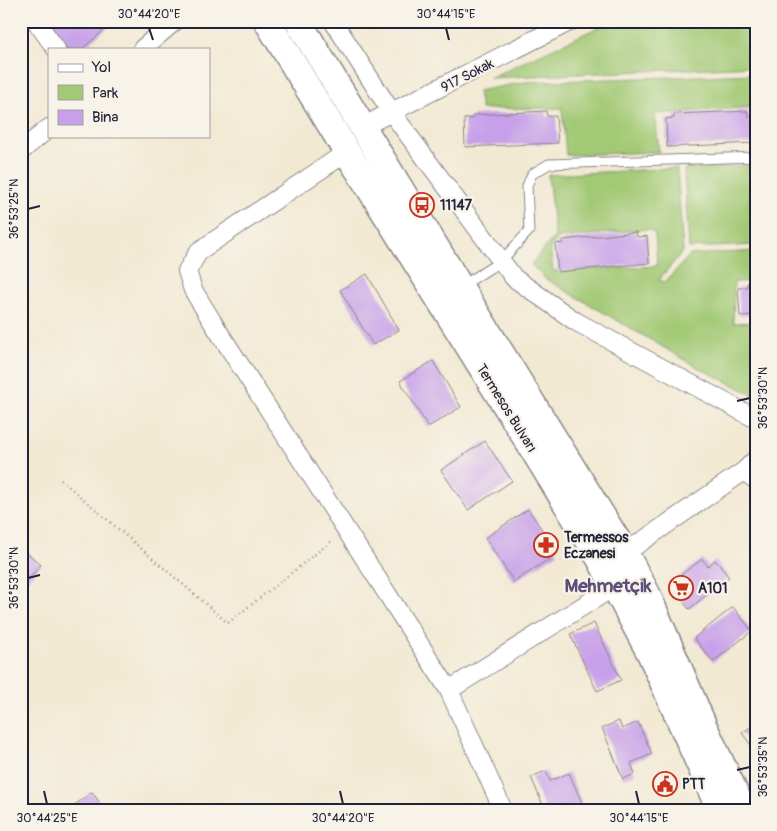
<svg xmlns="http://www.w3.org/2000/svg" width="777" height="831" viewBox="0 0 777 831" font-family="Pangolin,sans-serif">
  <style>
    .green { fill: #a2c974; stroke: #627658; fill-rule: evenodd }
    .building { fill: #c8a0e9 }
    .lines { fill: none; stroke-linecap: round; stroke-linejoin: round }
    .service-casing { stroke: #8a8687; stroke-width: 11 }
    .minor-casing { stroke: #8a8687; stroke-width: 20 }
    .primary-casing { stroke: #8a8687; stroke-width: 29 }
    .path { stroke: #8a8687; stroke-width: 2.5; stroke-dasharray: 1 4; stroke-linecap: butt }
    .service { stroke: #fff; stroke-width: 9 }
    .minor { stroke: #fff; stroke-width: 18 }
    .primary { stroke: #fff; stroke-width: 26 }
    .ticks { fill: none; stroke: #22223b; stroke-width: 2 }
    .labels { text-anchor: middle; stroke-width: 4.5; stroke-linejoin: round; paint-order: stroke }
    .street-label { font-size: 14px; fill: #22223b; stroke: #f7f3e8 }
    .poi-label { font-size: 14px; font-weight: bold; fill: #22223b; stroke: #f7f3e8; text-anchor: start }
    .district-label { font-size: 19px; font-weight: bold; fill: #5c4e78; stroke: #f7f3e8 }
    .neatline { fill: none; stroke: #22223b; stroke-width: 2 }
    .ticks-label { font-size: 12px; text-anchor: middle; fill: #22223b }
  </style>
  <rect width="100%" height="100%" fill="#f7f3e8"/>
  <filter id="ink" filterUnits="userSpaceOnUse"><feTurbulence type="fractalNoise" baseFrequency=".02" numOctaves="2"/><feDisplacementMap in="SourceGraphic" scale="10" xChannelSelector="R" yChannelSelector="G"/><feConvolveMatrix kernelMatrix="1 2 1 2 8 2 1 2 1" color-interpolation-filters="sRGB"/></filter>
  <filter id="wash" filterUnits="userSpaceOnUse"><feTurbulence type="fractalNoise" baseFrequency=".0096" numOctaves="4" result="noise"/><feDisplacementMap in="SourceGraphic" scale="20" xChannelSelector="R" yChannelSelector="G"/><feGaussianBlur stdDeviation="1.12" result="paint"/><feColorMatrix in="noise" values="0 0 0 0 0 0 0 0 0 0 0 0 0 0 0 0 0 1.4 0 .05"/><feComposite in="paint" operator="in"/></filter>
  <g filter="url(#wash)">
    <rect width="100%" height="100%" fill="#f2e9d3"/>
    <path class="green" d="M612,21h128l1,5h15v40l-267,12z
      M756,74v33l-101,7 4,38 -93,3 -4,-47 -81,1 -3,-18 47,-9z
      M756,165v80l-67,3 -5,-79z
      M677,168l6,83 -24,29 6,2 25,-27 66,-4v30l-22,1 -1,41 23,-1v74l-57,-28 -155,-90 -13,-14 24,-28 -7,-61zM648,229l7,5 2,32 -104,5 -3,-25 10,-8z"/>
    <g id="blocks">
      <path class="building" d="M47,21h68l-33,28h-15z
        M546,111l1,5h9l2,27 -93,4 -1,-28 9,-1v-3z
        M748,111v5h8v27l-89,4 -1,-28 8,-1v-4z
        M636,232l1,5 10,-1 2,27 -91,9 -3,-28 8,-1v-3z
        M367,274l32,56 -26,15 -33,-55z
        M747,283h9v32l-16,1 -2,-28 9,-1z
        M433,361l28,46 -33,20 -28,-46z
        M485,441l27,40 -44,29 -27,-40z
        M528,509l30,44 -44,29 -29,-44z
        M21,547l20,18 -20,22z
        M702,559l6,7 7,-6 14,17 -40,32 -16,-21 7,-6 -3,-4z
        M733,607l19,24 -39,31 -19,-24z
        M594,623l27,57 -24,11 -27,-57z
        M756,717v35l-14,-19 13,-9 -3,-4z
        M619,721l3,8 16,-7 14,32 -21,9 4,11 -12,5 -21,-51z
        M546,771l4,10 19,-8 13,30 -16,7h-21l-14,-33z
        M92,792l13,18h-37z"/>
    </g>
  </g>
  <g filter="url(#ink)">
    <use href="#blocks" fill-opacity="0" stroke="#8a8687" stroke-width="1"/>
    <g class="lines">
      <defs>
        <path id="service" d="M462,286l39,-25 28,-30 -2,-45 5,-12 17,-10 207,-7"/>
        <path id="minor" d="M36,21l20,28
          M333,21l59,92 122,165 61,43 181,98
          M142,49l33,-28
          M362,127l209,-106
          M21,151l28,-23
          M347,152l-148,99 -12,20 6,19 22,36 234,364 54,120
          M756,459l-12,12 12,9
          M625,553l119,-82
          M449,690l166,-104"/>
        <path id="primary" d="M267,21l80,131 176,281 76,124 52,98 69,155
          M298,21l162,266 165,266 22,41 57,133 39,83"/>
      </defs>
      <use href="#service" class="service-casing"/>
      <use href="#minor" class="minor-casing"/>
      <use href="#primary" class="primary-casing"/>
      <path class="path" d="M61,480l167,143 105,-83"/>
      <use href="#service" class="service"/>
      <use href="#minor" class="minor"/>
      <use href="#primary" class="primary"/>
    </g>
  </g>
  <path class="ticks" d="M149,28l4,12M446,28l3,12M28,209l12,-3M737,401l13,-3M28,578l12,-3M737,770l13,-3M44,791l3,13M340,791l3,13M636,791l3,13"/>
  <defs>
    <symbol id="bus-ring" viewBox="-11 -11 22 22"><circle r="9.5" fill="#f7f3e8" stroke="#c8321e" stroke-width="1.5"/><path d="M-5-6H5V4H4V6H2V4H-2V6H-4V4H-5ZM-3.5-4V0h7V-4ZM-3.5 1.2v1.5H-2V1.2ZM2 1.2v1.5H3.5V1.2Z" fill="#c8321e"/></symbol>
    <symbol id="pharmacy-ring" viewBox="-11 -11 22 22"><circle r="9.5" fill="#f7f3e8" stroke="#c8321e" stroke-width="1.5"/><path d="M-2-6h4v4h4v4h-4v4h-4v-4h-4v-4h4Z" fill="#c8321e"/></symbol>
    <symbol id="supermarket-ring" viewBox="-11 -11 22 22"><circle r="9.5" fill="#f7f3e8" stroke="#c8321e" stroke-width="1.5"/><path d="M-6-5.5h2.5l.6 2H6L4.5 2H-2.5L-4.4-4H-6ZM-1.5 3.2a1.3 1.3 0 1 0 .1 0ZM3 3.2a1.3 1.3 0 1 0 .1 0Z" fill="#c8321e"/></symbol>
    <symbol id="civic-ring" viewBox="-11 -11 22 22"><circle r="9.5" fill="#f7f3e8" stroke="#c8321e" stroke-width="1.5"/><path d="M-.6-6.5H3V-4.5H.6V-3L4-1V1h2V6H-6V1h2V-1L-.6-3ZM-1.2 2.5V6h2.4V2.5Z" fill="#c8321e"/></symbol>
  </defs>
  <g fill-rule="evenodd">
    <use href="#bus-ring" x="408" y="191" width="28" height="28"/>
    <use href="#pharmacy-ring" x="532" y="531" width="28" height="28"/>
    <use href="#supermarket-ring" x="667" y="574" width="28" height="28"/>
    <use href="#civic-ring" x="651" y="770" width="28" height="28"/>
  </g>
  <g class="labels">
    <g class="street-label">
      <text transform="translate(467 75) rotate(-27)" y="5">917 Sokak</text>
      <text transform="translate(507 408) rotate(58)" y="5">Termesos Bulvarı</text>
    </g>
    <g class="poi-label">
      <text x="440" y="210">11147</text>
      <text x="564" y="542">Termessos<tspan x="564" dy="16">Eczanesi</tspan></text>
      <text x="698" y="593">A101</text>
      <text x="682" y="789">PTT</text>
    </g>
    <g class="district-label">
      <text x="608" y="592">Mehmetçik</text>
    </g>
  </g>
  <rect width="777" height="831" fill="none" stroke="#f7f3e8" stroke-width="55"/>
  <rect x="48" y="48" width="162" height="90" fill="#f7f3e8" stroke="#a29fa3"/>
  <rect x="58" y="64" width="25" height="8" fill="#ffffff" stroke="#a29fa3"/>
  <text x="92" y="72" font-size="15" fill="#22223b">Yol</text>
  <rect x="58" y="85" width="25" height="15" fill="#a2c974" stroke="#a29fa3"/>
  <text x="92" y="98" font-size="15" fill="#22223b">Park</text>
  <rect x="58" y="110" width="25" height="15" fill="#c8a0e9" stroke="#a29fa3"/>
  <text x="92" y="122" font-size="15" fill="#22223b">Bina</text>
  <rect x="28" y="28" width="722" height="776" class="neatline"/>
  <g class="ticks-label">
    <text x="149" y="18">30°44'20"E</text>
    <text x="446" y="18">30°44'15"E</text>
    <text transform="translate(14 209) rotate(-90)" y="4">36°53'25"N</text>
    <text transform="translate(763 398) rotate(-90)" y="4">36°53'30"N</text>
    <text transform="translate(14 578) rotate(-90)" y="4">36°53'30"N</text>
    <text transform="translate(763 767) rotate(-90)" y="4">36°53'35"N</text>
    <text x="47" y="822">30°44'25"E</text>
    <text x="343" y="822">30°44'20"E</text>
    <text x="639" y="822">30°44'15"E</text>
  </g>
</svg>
